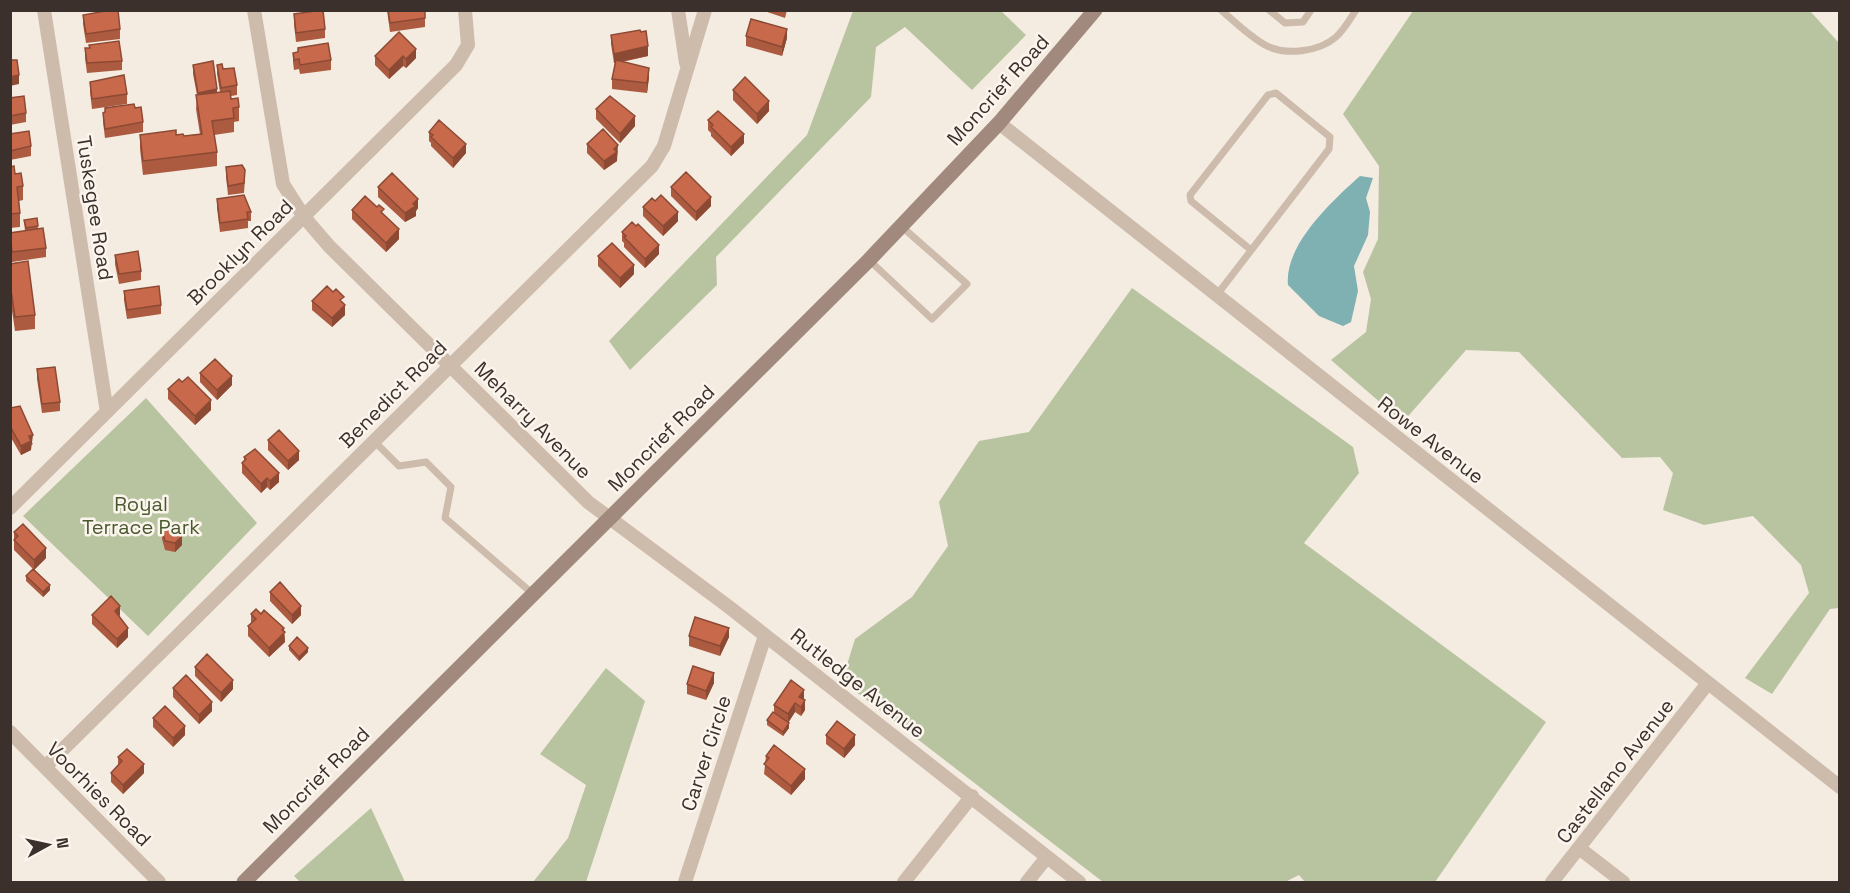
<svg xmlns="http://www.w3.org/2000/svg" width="1850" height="893" viewBox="0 0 1850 893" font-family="'Space Grotesk',sans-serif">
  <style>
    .green { fill: #b8c4a0 }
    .water { fill: #7fb0b2 }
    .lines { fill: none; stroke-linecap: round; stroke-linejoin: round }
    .lane { stroke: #cdbbac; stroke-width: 7 }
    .street { stroke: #cdbbac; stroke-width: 14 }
    .secondary { stroke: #a18a7d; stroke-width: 15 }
    .wall { fill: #ac5a40 }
    .shaded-wall { fill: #8c4a34 }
    .building { fill: #c8694b; stroke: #8c4a34; stroke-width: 1.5 }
    .labels { text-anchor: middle; stroke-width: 5; stroke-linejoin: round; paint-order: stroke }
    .street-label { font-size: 20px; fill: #3b302b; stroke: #fbf5ee }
    .park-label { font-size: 20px; fill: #4a5a2e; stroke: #fbf5ee }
  </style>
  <rect width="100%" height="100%" fill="#f4ebe1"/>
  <path class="green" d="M853,11h148l25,24 -54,55 -67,-63 -29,20 -5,50 -155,160 1,28 -87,85 -21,-29 198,-206z
    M1413,11h397l29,32v565l-9,1 -58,85 -27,-16 64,-85 -8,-28 -48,-49 -49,9 -41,-15 10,-37 -13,-16 -38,1 -103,-106 -53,-2 -63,72 -72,-62 35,-28 5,-33 -8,-27 15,-33 1,-73 -36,-52z
    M1132,288l221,159 6,26 -55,70 242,179 -111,160h-130l-6,-7 -14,7h-182l-261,-201 13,-42 57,-42 36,-51 -9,-44 40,-61 50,-9z
    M146,398l111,125 -109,113 -125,-120z
    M606,668l39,33 -59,181h-53l35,-44 18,-53 -46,-31z
    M371,808l34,74h-105l-6,-6z"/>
  <path class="water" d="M1360,176l13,2 -7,20 4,14 -2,23 -14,31 4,25 -7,31 -8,4 -24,-10 -31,-31c-4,-40 45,-85 72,-109z"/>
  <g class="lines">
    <path class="lane" d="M1221,10c14,12 28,26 44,35 20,11 54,7 71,-8 8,-7 14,-18 20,-27
      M1269,10l16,13 18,-1 8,-12
      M869,260l63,59 35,-35 -66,-58
      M1216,296c38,-49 75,-98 113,-147l1,-12 -54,-44 -8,2 -78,100 1,6 60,49
      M374,441l25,25 27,-4 25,25 -6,31 88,76"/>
    <path class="street" d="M44,10l63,402
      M254,10l29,174 21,33 25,29 259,256 141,105 350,275
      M678,10l8,53
      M999,123l841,664
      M10,508l446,-443 12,-20 -3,-35
      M10,732l149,150
      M45,767l607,-601 12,-20 41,-136
      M1579,848l44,34
      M685,882l80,-246
      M904,882l68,-86
      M1027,882l20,-25
      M1552,882l156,-199"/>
    <path class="secondary" d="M244,882l625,-622 130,-137 96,-113"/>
  </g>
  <path class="wall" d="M387,10h38v17l-35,5z
    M761,10h26l-2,8z
    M294,14l31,15v9l-29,4 -2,-18z
    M83,15l37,14v10l-34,4 -3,-19z
    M399,32l17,26 -10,10 -3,-2 -14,13 -14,-14v-9z
    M611,35l37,21 -26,6 27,15 -2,16 -35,-4v-10l3,-16h-1l-3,-19z
    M746,36l41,2 -5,18 -36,-10z
    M85,48l37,13v9l-35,3 -2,-15z
    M298,48l33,12v10l-31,4 -1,-5 -5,1 -1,-8v-9l5,-1z
    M193,65l24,28 3,-1 -3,-18v-9l6,4 14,16v10l-6,1v3l8,8v14l-5,1v10l-20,3 3,17v14l-74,9 -3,-26v-14h36l8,1 16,-2 -4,-25 1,-14 -4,-21z
    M90,82l37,12v10l-35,5 -2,-17z
    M733,90l36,21 -12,13 -24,-24z
    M10,98l16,15v9l-16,3z
    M105,108h30l8,14v10l-38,6 -2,-16v-9l2,-1z
    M596,109l39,17 -15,17 -24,-24z
    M708,120l36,23 -13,13 -20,-20v-3l-3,-3z
    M429,132l37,21 -13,15 -22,-22v-3l-2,-2z
    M10,134l21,12v10l-21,4z
    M587,144l31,10 -1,1v6l-13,9 -17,-17z
    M10,167l13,19v14l-4,1 1,12v14l-10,1z
    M226,167l19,12 -1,14 -16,2 -2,-19z
    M378,187l40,21 -2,3v5l-11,6 -27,-25z
    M671,187l40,19 -15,15 -25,-25z
    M217,199l34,13v9h-3v7l-28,4 -3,-24z
    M655,201l23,20 -15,15 -20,-20v-9z
    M377,207l7,8 15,24 -13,13 -34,-33v-9z
    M37,218l1,11 8,19v9l-34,5 -2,-13v-16l15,-2 -1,-11z
    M636,226l23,28 -14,14 -21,-21v-4l-2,-2v-9z
    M115,255l26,16v9l-22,4 -4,-20z
    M598,256l36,18 -14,14 -22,-22z
    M10,264l25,51v14l-20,2 -5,-34z
    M124,291l37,14v9l-34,5 -3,-19z
    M312,301l32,3 1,11 -13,12 -20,-17z
    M37,369l23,33v9l-18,2 -5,-34z
    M200,373l32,12 -15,15 -17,-18z
    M168,389l43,21 -16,15 -27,-26z
    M10,408l23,36 -2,1v5l-10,5 -11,-19z
    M268,440l31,20 -11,10 -20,-20z
    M244,457l35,25 -9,8 -3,-3 -6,6 -19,-20v-10l2,-2z
    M162,530l20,15 -7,7 -10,-2 -3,-11z
    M14,532l32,26 -12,12 -20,-20z
    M26,576l24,14 -7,7 -17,-16z
    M270,592l31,23 -9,9 -22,-23z
    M251,614h10l23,18 1,10 -16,15 -21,-21v-10l3,-3z
    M92,615h28l-1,1 9,21 -11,11 -25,-24z
    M689,636l40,1 -9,19 -31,-10z
    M289,646l19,6 -9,9 -10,-11z
    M195,667l38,22 -12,13 -26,-26z
    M714,683l-8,17 -19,-6v-10z
    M173,688l39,23 -13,13 -26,-27z
    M804,699l1,11 -4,6 -6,-4 -7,11 1,5 -6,8 -16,-11v-5l7,-7v-8z
    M153,718l32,17 -12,12 -20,-20z
    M826,735l29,10 -11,13 -18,-14z
    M766,756l39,23 -14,16 -27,-21z
    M118,757l26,16 -21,21 -12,-12v-9l7,-8z"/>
  <path class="shaded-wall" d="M787,29v9l-5,18v-9z
    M648,46v10l-34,7v-9z
    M416,49v9l-10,10v-9z
    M403,56v10l-14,13v-9z
    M649,68v9l-2,16v-10z
    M19,75v9l-9,2v-9z
    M217,89v10l-19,3v-9z
    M769,101v10l-12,13v-10z
    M635,116v10l-15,17v-9z
    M744,134v9l-13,13v-9z
    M466,144v9l-13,15v-10z
    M618,145l-1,16 -13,9v-9z
    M711,197v9l-15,15v-9z
    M418,199v9l-2,3v5l-11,6v-9z
    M678,212v9l-15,15v-10z
    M399,229v10l-13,13v-9z
    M659,245v9l-14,14v-9z
    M634,265v9l-14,14v-10z
    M345,305v10l-13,12v-9z
    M232,376v9l-15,15v-10z
    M211,400v10l-16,15v-9z
    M33,435l-2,15 -10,5v-9l8,-10z
    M299,451v9l-11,10v-9z
    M279,473v9l-9,8v-9z
    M267,478v9l-6,6v-9z
    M182,536v9l-7,7v-9z
    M46,548v10l-12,12v-10z
    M50,585v5l-7,7v-5z
    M120,606v9l-5,5v-9z
    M301,606v9l-9,9v-9z
    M128,628v9l-11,11v-9z
    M284,628l1,14 -16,15v-9z
    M729,628v9l-9,19v-10z
    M308,648v4l-9,9v-4z
    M714,673v10l-8,17v-9z
    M233,680v9l-12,13v-9z
    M804,690v9l-5,7v-9z
    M805,700v10l-4,6v-9z
    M212,702v9l-13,13v-9z
    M795,703v9l-7,11v-9z
    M789,723v5l-6,8v-4z
    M185,726v9l-12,12v-9z
    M855,735v10l-11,13v-9z
    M144,764v9l-21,21v-9z
    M805,769v10l-14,16v-9z"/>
  <path class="building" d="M111,10h7l2,19 -34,5 -3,-19z
    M323,10l2,19 -29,4 -2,-19z
    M388,10h37v8l-35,5z
    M751,19l36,10 -5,18 -36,-11z
    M640,30l1,2 5,-1 2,15 -34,8 -3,-19z
    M399,32l17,17 -10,10 -3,-3 -14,14 -14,-14z
    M119,41l3,20 -35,2 -2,-15h5l-1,-3z
    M328,43l3,17 -31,5 -1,-6 -5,1 -1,-7 5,-1v-4z
    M10,60h7l2,15 -9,2z
    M616,60l33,8 -2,15 -35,-4z
    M213,61l4,28 -19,4 -5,-28z
    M222,64l1,5 11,-1 3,17 -16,3 -4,-23z
    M124,75l3,19 -35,5 -2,-17z
    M745,77l24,24 -12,13 -24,-24z
    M230,91l1,8 7,-1 1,9 -6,1 1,10 -22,3 5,31 -74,9 -3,-26 36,-5v5l7,-1 1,2 18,-2 -6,-39z
    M24,96l2,17 -16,3v-18z
    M610,96l25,20 -15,18 -24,-25z
    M134,104l1,4 6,-1 2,15 -38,7 -2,-16 2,-1v-4z
    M718,111l26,23 -13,13 -20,-20 2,-2 -5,-5z
    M439,120l27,24 -13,14 -22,-21 2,-2 -4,-3z
    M603,129l15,16 -4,4 3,3 -13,9 -17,-17z
    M29,131l2,15 -21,5v-17z
    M242,165l3,5 -1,13 -16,3 -2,-19z
    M14,166l1,8 6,-1 2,13 -6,1 3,26 -10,1v-47z
    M686,172l25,25 -15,15 -25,-25z
    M392,173l26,26 -5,5 3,2 -11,7 -27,-26z
    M244,195l7,17h-4l1,7 -28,4 -3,-24z
    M661,195l17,17 -15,14 -20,-19 9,-9 3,3z
    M365,196l12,11 2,-2 5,4 -3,3 18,17 -13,14 -34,-33z
    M37,218l1,8 -12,2 -2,-8z
    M632,222l4,4 2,-2 21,21 -14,14 -21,-22 2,-1 -4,-4z
    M43,228l3,20 -34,4 -2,-19z
    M612,243l22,22 -14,13 -22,-22z
    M138,251l3,20 -22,3 -4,-19z
    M28,261l7,54 -20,2 -5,-34v-19z
    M159,286l2,19 -34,5 -3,-19z
    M327,286l6,6 3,-3 8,8 -4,3 5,5 -13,13 -20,-17z
    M215,359l17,17 -15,14 -17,-17z
    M55,367l5,35 -18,2 -5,-35z
    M188,377l23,23 -16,16 -27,-27 11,-10 3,3z
    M20,406l13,29 -4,1 2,5 -10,5 -11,-20v-18z
    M279,430l20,21 -11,10 -20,-21z
    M255,449l24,24 -9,8 -3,-3 -6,6 -19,-21 4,-4 -2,-2z
    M169,523l11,1 2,12 -7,7 -10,-2 -3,-11z
    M23,524l23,24 -12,12 -20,-20 4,-4 -4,-4z
    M33,569l17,16 -7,7 -17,-16z
    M280,582l21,24 -9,9 -22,-23z
    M111,596l9,10 -5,5 13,17 -11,11 -25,-24z
    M256,609l5,5 3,-4 20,18 -2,2 3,2 -16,16 -21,-22 8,-7 -5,-5z
    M695,617l34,11 -9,18 -31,-10z
    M297,637l11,11 -9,9 -10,-11z
    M207,654l26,26 -12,13 -26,-26z
    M693,666l21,7 -8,18 -19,-7z
    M186,675l26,27 -13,13 -26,-27z
    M791,680l13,10 -5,7 6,3 -4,7 -6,-4 -7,11 -14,-9z
    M165,706l20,20 -12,12 -20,-20z
    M773,712l16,11 -6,9 -16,-12z
    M837,721l18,14 -11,14 -18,-14z
    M774,745l31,24 -14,17 -27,-22 5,-6 -3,-2z
    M127,749l17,15 -21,21 -12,-12 11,-12 -4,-4z"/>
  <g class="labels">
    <g class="street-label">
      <text transform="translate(998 90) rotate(-48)" y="7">Moncrief Road</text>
      <text transform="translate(95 208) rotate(81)" y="7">Tuskegee Road</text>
      <text transform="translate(240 252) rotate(-45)" y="7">Brooklyn Road</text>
      <text transform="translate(393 394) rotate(-45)" y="7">Benedict Road</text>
      <text transform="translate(533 420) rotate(45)" y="7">Meharry Avenue</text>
      <text transform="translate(661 438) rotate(-45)" y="7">Moncrief Road</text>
      <text transform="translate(1431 440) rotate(38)" y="7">Rowe Avenue</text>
      <text transform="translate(858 683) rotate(38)" y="7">Rutledge Avenue</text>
      <text transform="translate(706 753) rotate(-72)" y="7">Carver Circle</text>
      <text transform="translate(1615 771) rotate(-52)" y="7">Castellano Avenue</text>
      <text transform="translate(316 780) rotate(-45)" y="7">Moncrief Road</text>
      <text transform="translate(99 794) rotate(45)" y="7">Voorhies Road</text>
    </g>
    <g class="park-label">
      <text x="141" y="511">Royal<tspan x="141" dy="23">Terrace Park</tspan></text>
    </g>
  </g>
  <rect width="1850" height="893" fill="none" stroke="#3b302b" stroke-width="24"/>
  <g transform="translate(48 845) rotate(82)" stroke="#fbf5ee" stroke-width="4.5" paint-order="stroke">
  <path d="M0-4.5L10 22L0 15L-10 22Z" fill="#3b302b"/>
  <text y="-9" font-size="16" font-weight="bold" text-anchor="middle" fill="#3b302b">N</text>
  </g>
</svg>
